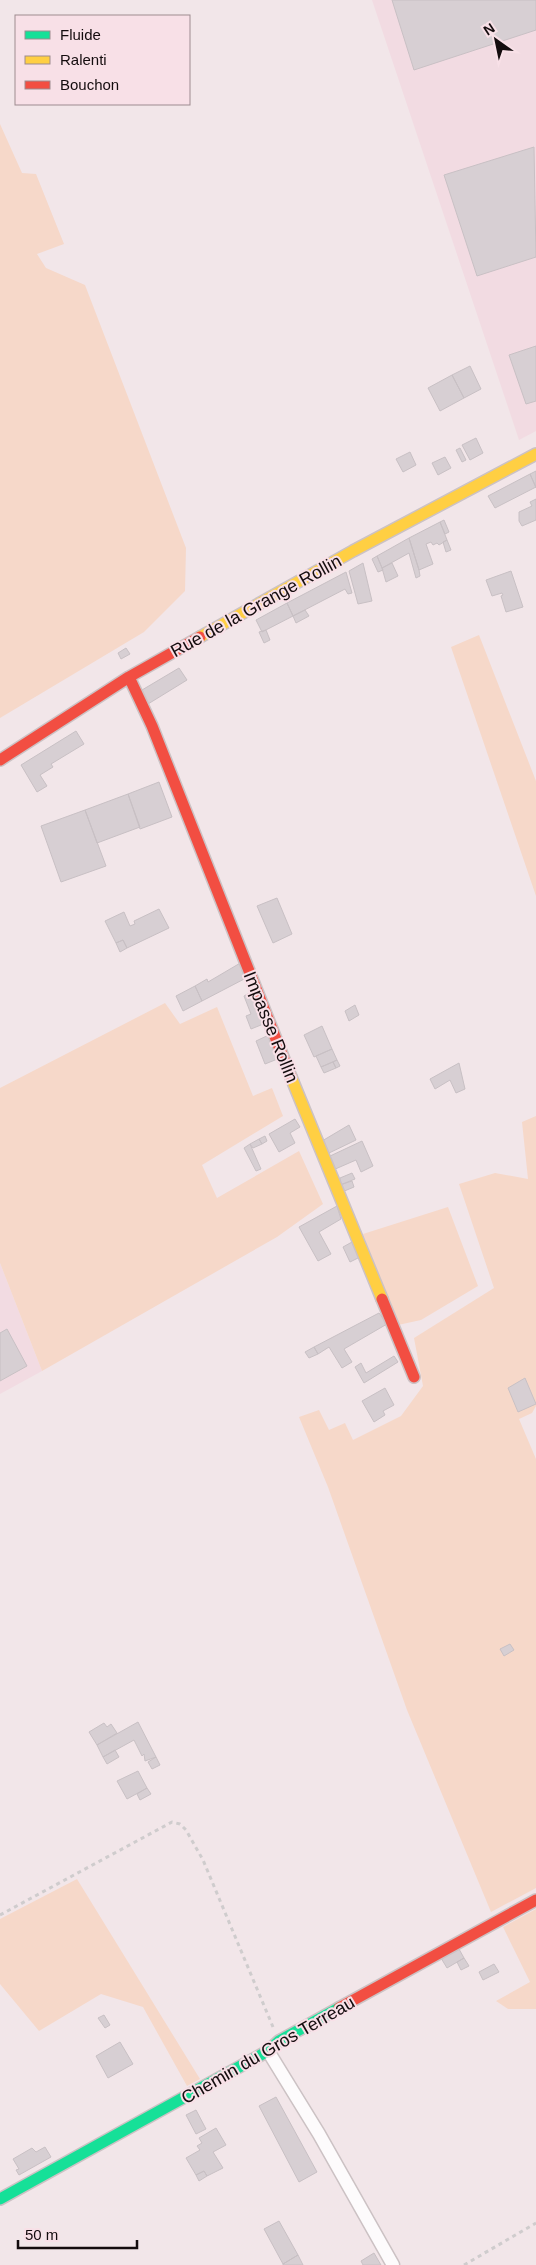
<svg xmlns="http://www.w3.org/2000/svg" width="536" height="2265" viewBox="0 0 536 2265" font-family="Arial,sans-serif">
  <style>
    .built { fill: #f2dbe2 }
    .green { fill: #f6d8c9 }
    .building { fill: #d7cfd3; stroke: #c8c0c4 }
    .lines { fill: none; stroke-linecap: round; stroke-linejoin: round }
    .street-casing { stroke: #ccc2c4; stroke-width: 15 }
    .fast-casing { stroke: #ccc2c4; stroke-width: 14 }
    .slow-casing { stroke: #ccc2c4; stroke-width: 14 }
    .jam-casing { stroke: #ccc2c4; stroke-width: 14 }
    .path { stroke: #cfcccd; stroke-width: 3; stroke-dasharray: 4 4; stroke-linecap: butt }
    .street { stroke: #fdfbfc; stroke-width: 12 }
    .fast { stroke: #16e098; stroke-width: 11 }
    .slow { stroke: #ffcf43; stroke-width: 11 }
    .jam { stroke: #f24e42; stroke-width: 11 }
    .labels { text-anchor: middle; stroke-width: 4; stroke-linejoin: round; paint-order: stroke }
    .street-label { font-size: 18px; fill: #140c0e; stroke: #f8e0e7 }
  </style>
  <rect width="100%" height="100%" fill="#f2e6e9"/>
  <path class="built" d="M372,0h164v431l-17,9z
    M0,1263l42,108 -42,23z"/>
  <path class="green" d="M0,124l22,49 14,1 28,70 -27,10 9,14 39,17 101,263 -1,43 -41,41 -144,86z
    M479,635l57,146v115l-85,-249z
    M165,1003l15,21 37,-17 36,89 19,-8 11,28 -81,49 15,33 82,-47 24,53 -46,33 -235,134 -42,-108v-175z
    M536,1116v290l-4,7 -13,6 17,40v429l-45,24 -84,-202 -79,-223 -29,-70 20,-7 10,20 16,-7 8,17 48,-24 22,-30 -9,-48 80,-50 -35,-104 36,-11 33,6 -6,-57z
    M448,1207l30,79 -57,34 -23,5 -35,-91z
    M77,1879l123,200 -13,7 -44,-79 -42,-13 -62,37 -39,-47v-65z
    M536,1909v100h-28l-12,-8 34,-19 -27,-55z"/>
  <path class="building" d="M392,0h144v30l-122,40z
    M534,147l2,110 -59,19 -33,-101z
    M536,346v55l-10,3 -17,-49z
    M470,366l11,23 -17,9 -12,-23z
    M452,375l12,23 -24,13 -12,-23z
    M476,438l7,15 -13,7 -8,-15z
    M460,448l6,12 -4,2 -6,-12z
    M410,452l6,13 -13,7 -7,-13z
    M445,457l6,11 -13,7 -6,-12z
    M536,471v17l-6,-14z
    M530,474l6,13 -41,21 -7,-12z
    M536,499v21l-14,6 -3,-5v-9l13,-6 -2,-4z
    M444,520l5,12 -4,2 -5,-12z
    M440,522l7,18 -8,5 -2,-2 -4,2 -2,-3 -5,2 7,20 -14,6 -10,-32z
    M409,538l10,32 1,6 -4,2 -7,-25 -27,15 -5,-12z
    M447,540l4,10 -5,2 -3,-10z
    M377,556l6,14 -5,2 -6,-13z
    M363,563l9,38 -14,3 -9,-33z
    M392,563l6,13 -12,6 -4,-14z
    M511,571l12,36 -17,5 -5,-16 2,-1 -1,-2 -10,3 -6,-16z
    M346,572l6,21 -4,1 -3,-5 -52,27 -6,-13z
    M287,603l6,13 -31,16 -6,-12z
    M305,610l4,6 -13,7 -3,-7z
    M266,630l4,10 -6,3 -5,-11z
    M126,648l4,6 -9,5 -3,-6z
    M179,668l8,12 -39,24 -6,-14z
    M76,731l8,13 -33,20 2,3 -13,8 7,11 -10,6 -16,-27z
    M159,782l13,35 -32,12 -12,-35z
    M128,794l12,33 -43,16 -12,-33z
    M85,810l21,56 -45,16 -20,-56z
    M277,898l15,36 -19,9 -16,-37z
    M159,909l10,19 -42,20 -4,-8 -7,3 -11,-22 19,-9 6,14 5,-2 -1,-3z
    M123,940l4,8 -7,4 -4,-9z
    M242,962l6,15 -46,24 -7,-15 12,-7 1,3z
    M195,986l7,15 -19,10 -7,-15z
    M253,991l13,32 -15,6 -5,-13 5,-2 -7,-18z
    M355,1005l4,10 -10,6 -4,-10z
    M322,1026l10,23 -18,8 -10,-22z
    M271,1034l9,24 -15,6 -9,-23z
    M332,1049l5,11 -16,7 -5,-11z
    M337,1060l3,6 -4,2 -3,-6z
    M333,1062l3,6 -12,5 -3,-6z
    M459,1063l6,26 -9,4 -6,-13 -15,9 -5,-10z
    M295,1119l5,8 -10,6 5,10 -16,9 -10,-18z
    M349,1125l7,15 -29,14 -5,-13z
    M265,1136l2,5 -5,3 -3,-5z
    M259,1139l3,5 -9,4 -3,-4z
    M362,1141l11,25 -12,6 -5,-12 -23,10 -5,-13z
    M250,1144l11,25 -5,2 -12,-23z
    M352,1173l3,6 -15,6v-7z
    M352,1181l2,6 -12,5 -2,-7z
    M337,1206l4,13 -22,13 12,22 -13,7 -19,-34z
    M352,1242l8,15 -10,5 -7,-15z
    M379,1313l8,11 -43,25 8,13 -10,6 -13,-21 -11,7 -4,-7z
    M7,1329l20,37 -27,15v-48z
    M314,1347l4,7 -9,4 -4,-6z
    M394,1356l4,6 -34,21 -9,-16 6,-4 5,10z
    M525,1378l11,26 -18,8 -10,-24z
    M385,1388l9,17 -11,6 2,4 -11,7 -12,-21z
    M510,1644l4,6 -10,6 -4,-7z
    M138,1722l18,35 -11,4 -1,-7 -2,2 -8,-16 -31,17 -6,-12z
    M104,1723l3,4 4,-3 6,9 -20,12 -8,-13z
    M115,1750l4,7 -12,7 -4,-7z
    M156,1757l4,8 -8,4 -4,-7z
    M138,1771l9,17 -20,11 -10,-18z
    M147,1788l4,6 -11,6 -3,-6z
    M459,1949l5,9 -17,10 -6,-10z
    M464,1958l5,8 -8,4 -4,-8z
    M494,1964l5,8 -16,8 -4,-8z
    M104,2015l6,10 -5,3 -7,-10z
    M120,2042l13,22 -25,14 -12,-22z
    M276,2097l41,75 -18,10 -40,-76z
    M196,2110l10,19 -10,5 -10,-19z
    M216,2128l10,17 -13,7 10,16 -16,8 -3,-5 -8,4 -10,-17 14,-8 -3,-4 5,-3 -3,-5z
    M45,2147l6,10 -32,18 -3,-5 3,-1 -6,-10 19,-11 4,4z
    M204,2171l3,5 -8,5 -3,-6z
    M279,2221l19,34 -15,9 -19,-35z
    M374,2253l7,12h-18l-2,-4z
    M298,2255l5,10h-20v-1z"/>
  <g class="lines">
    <defs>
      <path id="street" d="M268,2051l51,83 74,131"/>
      <path id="fast" d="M0,2199l268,-148 11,-10 60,-33"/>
      <path id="slow" d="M200,637l153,-86 183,-97
        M291,1077l91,222"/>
      <path id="jam" d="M129,677l23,49 139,351
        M0,760l129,-83 71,-40
        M382,1299l32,78
        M339,2008l197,-108"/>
    </defs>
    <use href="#street" class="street-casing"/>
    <use href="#fast" class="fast-casing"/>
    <use href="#slow" class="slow-casing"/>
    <use href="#jam" class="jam-casing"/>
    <path class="path" d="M0,1915l172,-93 8,2 6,6 17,30 70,167
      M464,2265l72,-42"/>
    <use href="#street" class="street"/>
    <use href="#fast" class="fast"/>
    <use href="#slow" class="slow"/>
    <use href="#jam" class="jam"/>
  </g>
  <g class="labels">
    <g class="street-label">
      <text transform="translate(256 606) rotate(-29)" y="6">Rue de la Grange Rollin</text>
      <text transform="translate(271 1027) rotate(68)" y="6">Impasse Rollin</text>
      <text transform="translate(268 2050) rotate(-30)" y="6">Chemin du Gros Terreau</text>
    </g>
  </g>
  <rect x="15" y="15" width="175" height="90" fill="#f8e0e7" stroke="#9d8b90"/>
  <rect x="25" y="31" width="25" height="8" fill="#16e098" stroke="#9d8b90"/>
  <text x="60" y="40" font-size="15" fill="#140c0e">Fluide</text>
  <rect x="25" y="56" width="25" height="8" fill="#ffcf43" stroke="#9d8b90"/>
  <text x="60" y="65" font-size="15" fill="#140c0e">Ralenti</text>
  <rect x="25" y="81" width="25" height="8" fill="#f24e42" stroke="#9d8b90"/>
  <text x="60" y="90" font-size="15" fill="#140c0e">Bouchon</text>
  <g transform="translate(496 40) rotate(327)" stroke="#f8e0e7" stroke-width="4" paint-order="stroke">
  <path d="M0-4L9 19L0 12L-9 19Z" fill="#140c0e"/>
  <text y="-8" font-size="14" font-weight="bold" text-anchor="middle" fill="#140c0e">N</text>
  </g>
  <path d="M18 2240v8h119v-8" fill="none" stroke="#140c0e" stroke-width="2.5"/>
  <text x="25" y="2240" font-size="15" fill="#140c0e" stroke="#f8e0e7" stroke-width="4" paint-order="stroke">50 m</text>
</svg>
